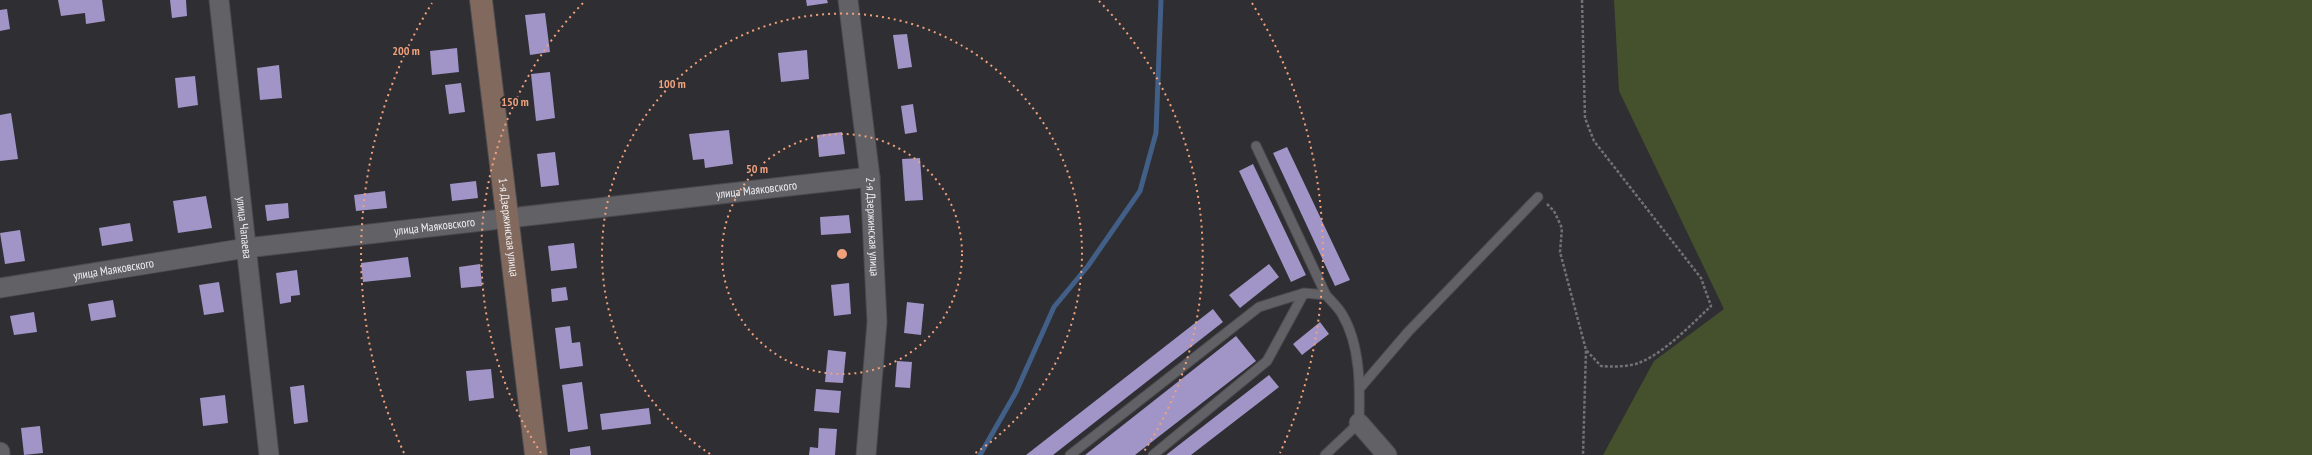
<svg xmlns="http://www.w3.org/2000/svg" width="2312" height="455" viewBox="0 0 2312 455" font-family="'PT Sans Narrow',sans-serif">
  <style>
    .green { fill: #45502d }
    .lines { fill: none; stroke-linecap: round; stroke-linejoin: round }
    .stream { stroke: #425f88; stroke-width: 5 }
    .building { fill: #a194c7 }
    .lane-casing { stroke: #4b4a4e; stroke-width: 11 }
    .street-casing { stroke: #4b4a4e; stroke-width: 21 }
    .secondary-casing { stroke: #4b4a4e; stroke-width: 24 }
    .path { stroke: #727174; stroke-width: 2.5; stroke-dasharray: 3 2; stroke-linecap: butt }
    .lane { stroke: #626166; stroke-width: 9 }
    .street { stroke: #626166; stroke-width: 19 }
    .secondary { stroke: #82695d; stroke-width: 22 }
    .ring { fill: none; stroke: #f1a17c; stroke-width: 2; stroke-dasharray: 2 4 }
    .labels { text-anchor: middle; stroke-width: 4; stroke-linejoin: round; paint-order: stroke }
    .street-label { font-size: 12px; fill: #efeef1; stroke: #2f2e32 }
    .centre { fill: #f1a17c; stroke: #2f2e32; stroke-width: 2 }
    .ring-label { font-size: 12px; text-anchor: middle; font-weight: bold; fill: #f1a17c; stroke: #2f2e32; stroke-width: 4; stroke-linejoin: round; paint-order: stroke }
  </style>
  <rect width="100%" height="100%" fill="#2f2e32"/>
  <path class="green" d="M1614,0h698v455h-709l51,-94 70,-52 -105,-218z"/>
  <g class="lines">
    <path class="stream" d="M980,455l36,-63 38,-85 34,-41 52,-75 16,-58 5,-133"/>
  </g>
  <path class="building" d="M58,0h44l3,21 -19,3 -1,-11 -24,3z
    M170,0h16l1,16 -15,2z
    M806,0h21l1,3 -21,3z
    M7,9l3,20 -10,2v-21z
    M545,13l5,39 -20,3 -5,-40z
    M907,34l5,33 -14,2 -5,-34z
    M457,48l2,24 -27,3 -2,-24z
    M807,50l2,29 -28,3 -3,-29z
    M279,65l3,33 -22,2 -3,-32z
    M550,72l5,46 -19,3 -5,-47z
    M195,76l3,29 -20,3 -3,-30z
    M461,83l4,29 -16,2 -4,-29z
    M913,104l4,28 -12,2 -4,-28z
    M11,113l7,46 -18,2v-46z
    M729,130l4,34 -28,4 -1,-9 -11,1 -4,-26z
    M842,132l3,22 -26,3 -2,-22z
    M1287,147l63,133 -15,6 -62,-133z
    M555,152l4,33 -18,2 -4,-33z
    M920,158l3,42 -18,1 -3,-42z
    M1253,164l53,111 -15,7 -52,-111z
    M476,181l2,17 -26,3 -2,-17z
    M385,191l2,17 -31,3 -2,-16z
    M206,196l6,32 -34,5 -5,-32z
    M288,203l1,15 -22,3 -2,-16z
    M849,215l2,18 -30,2 -1,-18z
    M130,223l3,18 -31,5 -3,-18z
    M20,230l5,31 -20,3 -5,-31z
    M574,243l3,25 -26,3 -3,-25z
    M408,257l3,20 -48,5 -2,-19z
    M480,264l2,22 -21,2 -2,-21z
    M1269,264l10,13 -39,31 -11,-13z
    M297,270l3,25 -9,1v6l-11,2 -4,-31z
    M219,282l5,30 -20,3 -5,-30z
    M849,283l2,31 -17,2 -3,-31z
    M566,287l2,13 -16,2 -1,-13z
    M113,300l3,17 -25,4 -3,-17z
    M907,302l17,2 -3,31 -17,-2z
    M1213,309l10,13 -170,133h-27z
    M34,312l3,20 -23,3 -4,-19z
    M1320,322l9,12 -27,21 -9,-11z
    M570,326l2,17 8,-1 3,24 -23,3 -5,-41z
    M1236,336l20,25 -121,94h-50z
    M828,350l18,2 -3,31 -18,-1z
    M897,361l15,1 -2,26 -15,-1z
    M491,369l3,29 -25,3 -3,-30z
    M1269,375l10,12 -88,68h-25z
    M582,382l6,47 -20,3 -6,-47z
    M304,385l4,37 -14,2 -4,-37z
    M816,389l25,2 -2,22 -25,-2z
    M225,395l3,28 -25,3 -3,-28z
    M649,408l2,16 -49,6 -2,-16z
    M40,426l3,27 -19,2 -3,-27z
    M819,428l18,1 -2,26h-26l1,-8 8,1z
    M590,446l1,9h-21v-6z"/>
  <g class="lines">
    <defs>
      <path id="lane" d="M1256,146l70,149
        M1360,388l48,-56 130,-135
        M1070,455l189,-148 45,-14 22,2c5,6 12,12 16,19 19,32 18,74 17,109l-34,32
        M1153,455l114,-94 37,-68"/>
      <g id="street">
        <path id="s1" d="M219,0l50,455"/>
        <path id="s2" d="M848,0l22,177 7,145 -11,133"/>
        <path id="s3" d="M0,288l246,-40 624,-71"/>
        <path d="M1359,423l28,32"/>
        <path d="M0,452v3"/>
      </g>
      <g id="secondary">
        <path id="s4" d="M481,0l55,455"/>
      </g>
    </defs>
    <use href="#lane" class="lane-casing"/>
    <use href="#street" class="street-casing"/>
    <use href="#secondary" class="secondary-casing"/>
    <path class="path" d="M1582,0l3,118 9,23 107,137 10,28c-19,18 -46,46 -70,56 -11,5 -28,5 -40,4l-15,-16
      M1547,204l7,7 8,17 -2,24 26,98 -3,105"/>
    <use href="#lane" class="lane"/>
    <use href="#street" class="street"/>
    <use href="#secondary" class="secondary"/>
  </g>
  <g class="ring">
    <circle cx="842" cy="254" r="120"/>
    <path d="M710 454A240 240 0 1 1 974 454"/>
    <path d="M541 453A361 361 0 0 1 585 1M1099 1A361 361 0 0 1 1143 453"/>
    <path d="M404 453A481 481 0 0 1 432 3M1252 3A481 481 0 0 1 1280 453"/>
  </g>
  <g class="labels">
    <g class="street-label">
      <text dy="4" stroke="none"><textPath href="#s3" startOffset="763">улица Маяковского</textPath></text>
      <text dy="4" stroke="none"><textPath href="#s3" startOffset="439">улица Маяковского</textPath></text>
      <text dy="4" stroke="none"><textPath href="#s2" startOffset="228">2-я Дзержинская улица</textPath></text>
      <text dy="4" stroke="none"><textPath href="#s1" startOffset="229">улица Чапаева</textPath></text>
      <text dy="4" stroke="none"><textPath href="#s4" startOffset="229">1-я Дзержинская улица</textPath></text>
      <text dy="4" stroke="none"><textPath href="#s3" startOffset="115">улица Маяковского</textPath></text>
    </g>
  </g>
  <circle cx="842" cy="254" r="6" class="centre"/>
  <g class="ring-label">
    <text x="406" y="55">200 m</text>
    <text x="672" y="88">100 m</text>
    <text x="515" y="106">150 m</text>
    <text x="757" y="173">50 m</text>
  </g>
</svg>
